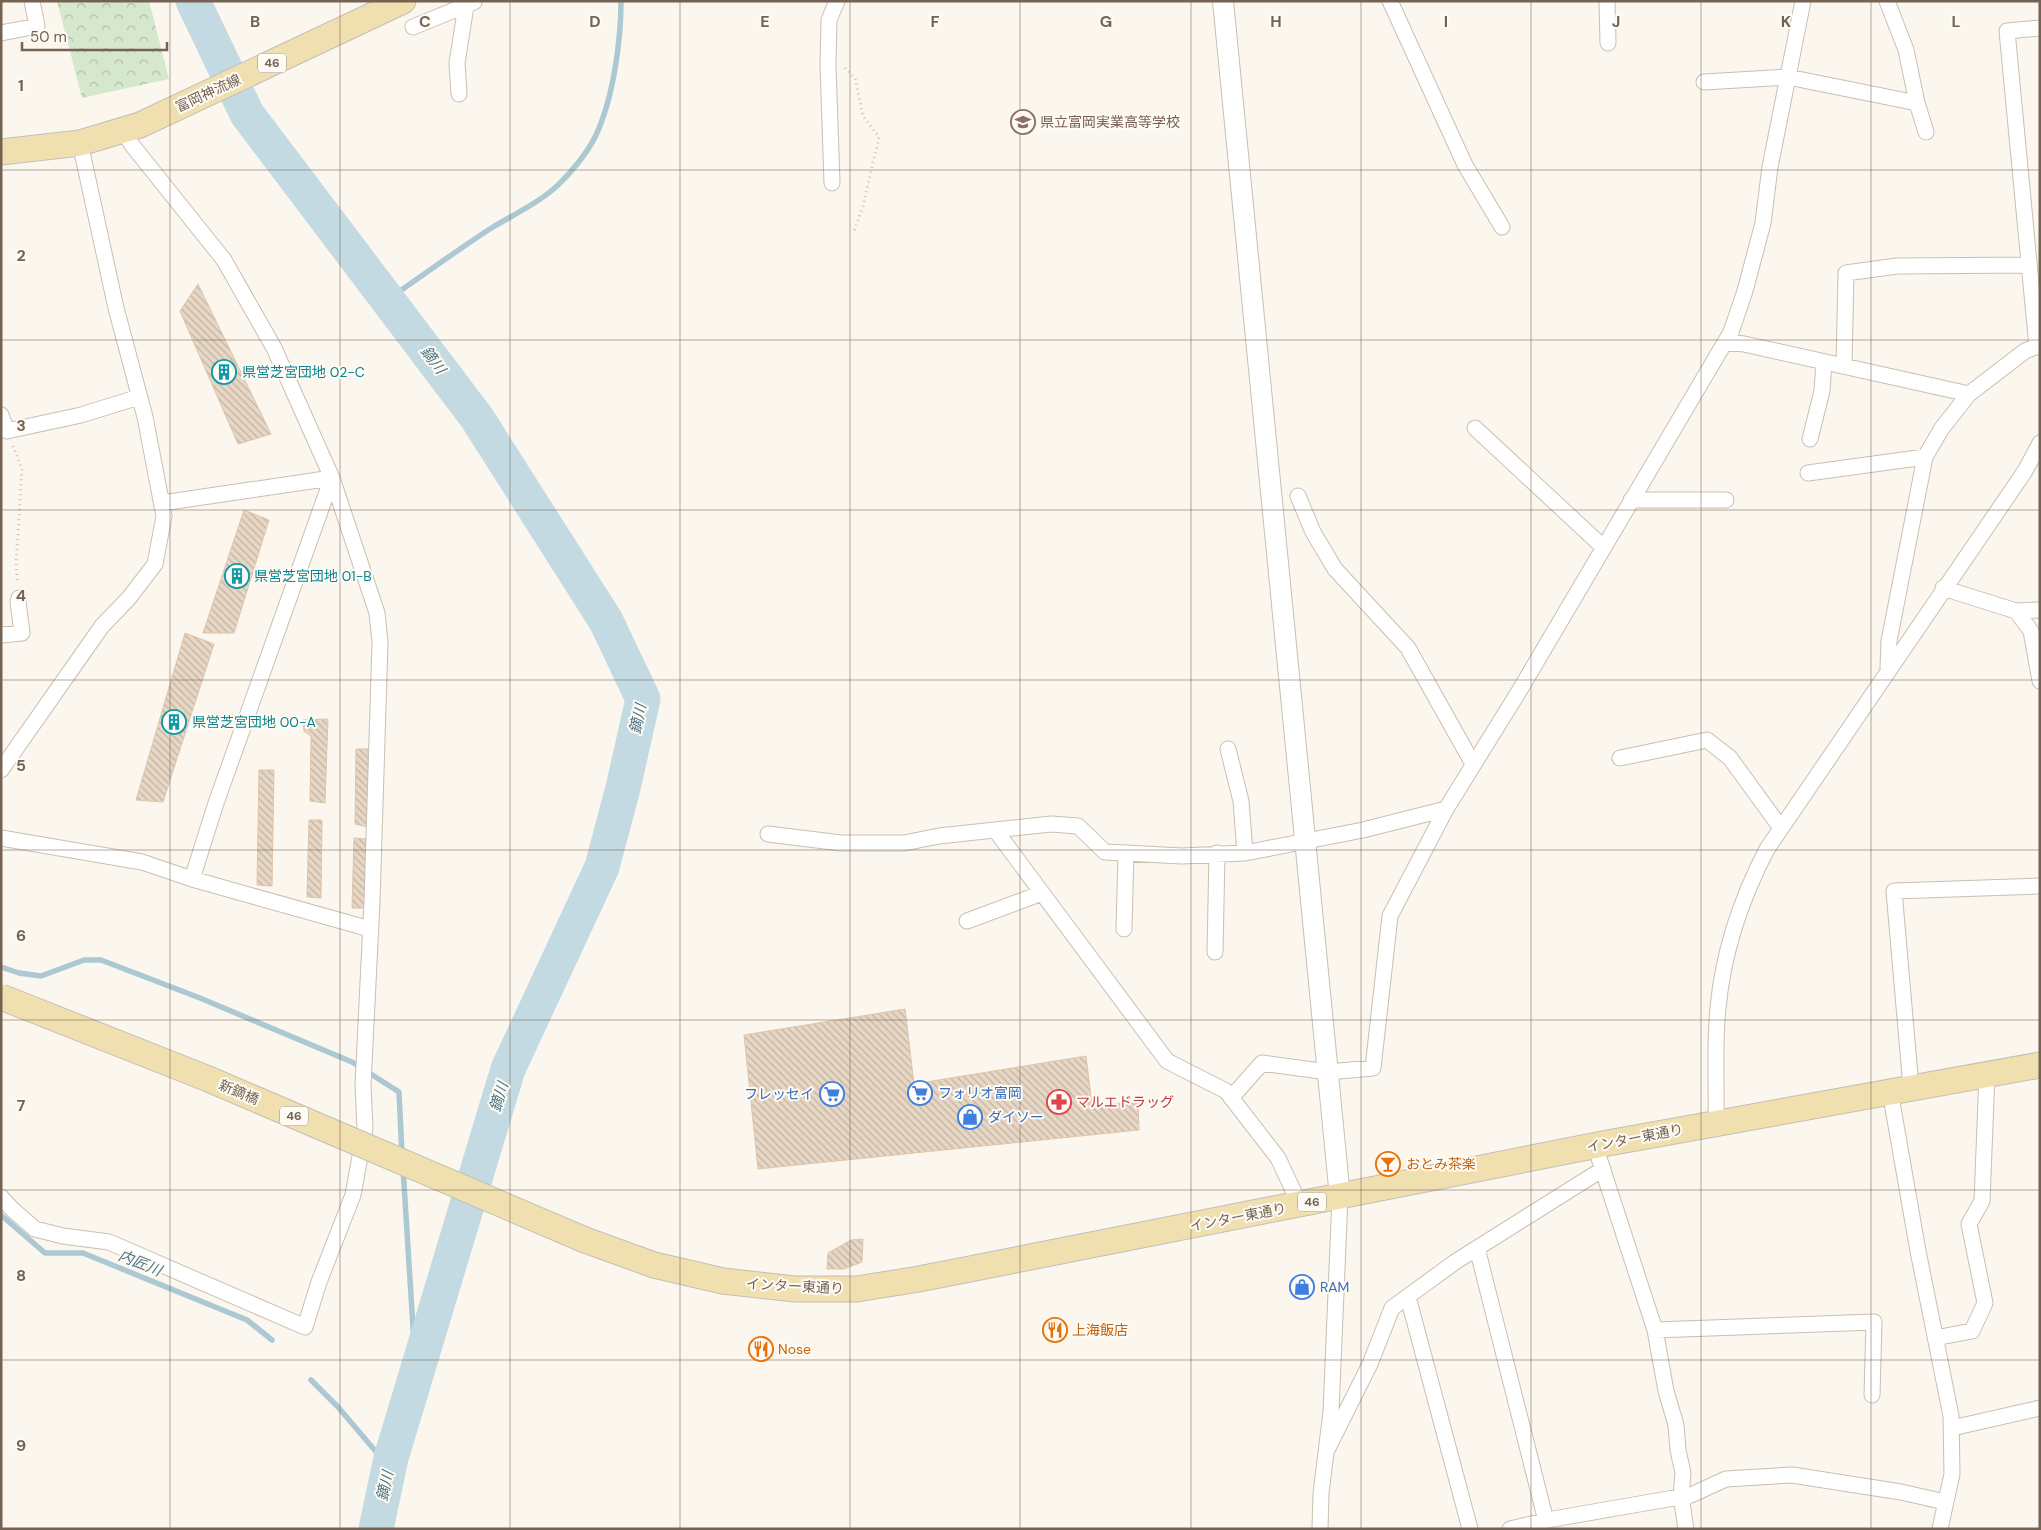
<svg xmlns="http://www.w3.org/2000/svg" width="2041" height="1530" viewBox="0 0 2041 1530" font-family="'DM Sans','Noto Sans JP',sans-serif">
  <style>
    .forest { fill: url(#forest-crowns) }
    .lines { fill: none; stroke-linecap: round; stroke-linejoin: round }
    .stream { stroke: #abc8d3; stroke-width: 5.5 }
    .river { stroke: #c4dae3; stroke-width: 35 }
    .building { fill: url(#building-back-hatch); stroke: #dec5ab }
    .minor-casing { stroke: #cabfb1; stroke-width: 17 }
    .tertiary-casing { stroke: #cabfb1; stroke-width: 22 }
    .primary-casing { stroke: #c5bdb7; stroke-width: 27 }
    .path { stroke: #d2bfab; stroke-width: 3; stroke-dasharray: 1 4; stroke-linecap: butt }
    .minor { stroke: #fff; stroke-width: 15 }
    .tertiary { stroke: #fff; stroke-width: 20 }
    .primary { stroke: #f0e0b0; stroke-width: 25 }
    .primary-bridge-casing { stroke: #c5bdb7; stroke-width: 27; stroke-linecap: butt }
    .primary-bridge { stroke: #f0e0b0; stroke-width: 25 }
    .grid { fill: none; stroke: #746353; stroke-width: 1; stroke-opacity: 0.55 }
    .labels { text-anchor: middle; stroke-width: 4; stroke-linejoin: round; paint-order: stroke }
    .shield { fill: #fdfbf4; stroke: #9d9183; stroke-width: 1 }
    .shield-label { font-size: 12px; font-weight: bold; fill: #746353 }
    .street-label { font-size: 14px; fill: #746353; stroke: #fdfbf4 }
    .education-label { font-size: 14px; fill: #785e54; stroke: #fdfbf4; text-anchor: start }
    .culture-label { font-size: 14px; fill: #0d838f; stroke: #fdfbf4; text-anchor: start }
    .shop-label { font-size: 14px; fill: #366cbe; stroke: #fdfbf4; text-anchor: start }
    .health-label { font-size: 14px; fill: #be3a42; stroke: #fdfbf4; text-anchor: start }
    .food-label { font-size: 14px; fill: #c56008; stroke: #fdfbf4; text-anchor: start }
    .water-label { font-size: 15px; font-style: italic; fill: #4e7484; stroke: #fdfbf4 }
    .grid-label { font-size: 16px; text-anchor: middle; font-weight: bold; fill: #746353; stroke: #fdfbf4; stroke-width: 4; stroke-linejoin: round; paint-order: stroke }
  </style>
  <defs>
    <pattern id="forest-crowns" width="20" height="18" patternUnits="userSpaceOnUse" patternTransform="scale(1.25)"><rect width="20" height="18" fill="#d5e8cd"/><path d="M2 6a3 3 0 1 1 6 0M12 15a3 3 0 1 1 6 0" fill="none" stroke="#b1c0a9"/></pattern>
    <pattern id="building-back-hatch" width="6" height="6" patternUnits="userSpaceOnUse" patternTransform="scale(1.25)"><rect width="6" height="6" fill="#e8d7c4"/><path d="M-1 5l2 2M0 0l6 6M5-1l2 2" fill="none" stroke="#c1b2a2"/></pattern>
  </defs>
  <rect width="100%" height="100%" fill="#fbf7ee"/>
  <path class="forest" d="M57,1h92l20,78 -87,19z"/>
  <g class="lines">
    <path class="stream" d="M387,300c35,-24 70,-50 106,-73 22,-13 45,-24 64,-41 14,-13 31,-34 39,-51 17,-36 25,-94 25,-134
      M1,967l18,6 22,3 43,-16h17l99,38 152,64 47,30 3,62
      M403,1168l13,207
      M1,1215l44,38h38l164,67 25,20
      M311,1380l27,27 51,60"/>
    <path class="river" d="M193,1l54,113 230,304 129,203 37,78 -20,89 -21,79 -94,202 -117,389 -15,71"/>
  </g>
  <path class="building" d="M198,284l73,150 -33,10 -58,-133z
    M244,510l25,10 -35,113h-31z
    M185,633l29,11 -51,158 -27,-2z
    M328,719l-3,84 -15,-2 1,-65 -7,-5 -1,-11z
    M356,749h12v78l-13,-3z
    M259,770h15l-2,116 -15,-1z
    M309,820h13l-1,78 -14,-1z
    M354,838l12,1 -1,69h-13z
    M905,1009l9,75 172,-28 6,49 46,-3 1,28 -381,39 -14,-134z
    M863,1239l-1,23 -18,7h-17l1,-16 23,-13z"/>
  <g class="lines">
    <defs>
      <path id="minor" d="M1390,1l75,164 37,62
        M1607,1l1,42
        M1887,1l19,49 11,53 9,29
        M413,27l61,-25
        M1,33l36,-7 -5,-25
        M1704,82l84,-5 129,26
        M459,94l-2,-31 9,-57
        M832,183l-4,-118 1,-45 8,-19
        M1725,342l19,2 225,50
        M2037,347l-30,-316 33,-3
        M1844,366l2,-93 51,-7 132,-1
        M1,415l6,16 74,-16 58,-18
        M1475,428l128,119
        M1810,439l12,-48 2,-29
        M1808,473l117,-16
        M1298,496l15,36 22,37 73,79 65,116
        M1631,500h95
        M162,503l170,-25
        M1943,588l73,23 15,20 9,50
        M2016,611l24,-1
        M1,635l21,-2 -4,-31 1,-4
        M1888,668l1,-27 36,-184 17,-29 27,-34 56,-43 15,-6
        M1228,749l13,52 4,52
        M1620,758l87,-18 23,18 51,70
        M1,770l101,-144 27,-28 26,-34 9,-48 -19,-99 -29,-109 -36,-165
        M996,831l171,230 59,30 52,67 22,47
        M768,834l73,9h63l35,-7 112,-12 27,2 27,26 77,4 63,-3 118,-23 83,-21
        M1,838l141,24 50,17 178,50
        M192,879l24,-76 116,-325
        M967,921l75,-28
        M1124,929l2,-76
        M1215,952l2,-99
        M1911,1087l-17,-196 146,-5
        M1890,1091l28,160 33,165 1,58 -12,55
        M1231,1098l31,-35 66,9 45,-4 17,-152 56,-107 72,-116 213,-361 14,-41 18,-68 7,-56 33,-166
        M1716,1123c1,-38 -2,-77 2,-115 5,-55 23,-109 49,-159l258,-378 15,-28
        M1608,1143l-11,9 58,178 219,-8 -2,73
        M1,1197l12,13 22,19 28,7 46,6 196,85 14,-45 34,-87 12,-66 -2,-44 9,-183 8,-260 -3,-29 -45,-135 -58,-130 -50,-88 -92,-115 -9,-14
        M1477,1248l69,273
        M1408,1297l62,232
        M1655,1330l11,61 10,34 2,25 5,23 -2,23 5,33
        M1935,1338l37,-7 13,-28 -16,-79 13,-23 5,-127
        M1952,1428l88,-20
        M1326,1452l44,-88 22,-56 63,-46 148,-93
        M1320,1529l1,-36 10,-81 9,-215
        M1510,1529l43,-10 138,-24 35,-16 66,-4 109,17 44,10"/>
      <path id="tertiary" d="M1223,1l117,1196"/>
      <path id="primary" d="M1,152l79,-9 60,-18 263,-124
        M585,1240l69,25 69,16 72,8h62l62,-10 689,-136 432,-78"/>
    </defs>
    <use href="#minor" class="minor-casing"/>
    <use href="#tertiary" class="tertiary-casing"/>
    <use href="#primary" class="primary-casing"/>
    <path class="path" d="M845,68l10,10 8,38 16,21 -16,69 -10,28
      M13,446l9,23 -6,98 2,15"/>
    <use href="#minor" class="minor"/>
    <use href="#tertiary" class="tertiary"/>
    <use href="#primary" class="primary"/>
    <defs>
      <path id="primary-bridge" d="M1,997l205,81 379,162"/>
    </defs>
    <use href="#primary-bridge" class="primary-bridge-casing"/>
    <use href="#primary-bridge" class="primary-bridge"/>
  </g>
  <path class="grid" d="M170,1v1528M340,1v1528M510,1v1528M680,1v1528M850,1v1528M1020,1v1528M1191,1v1528M1361,1v1528M1531,1v1528M1701,1v1528M1871,1v1528M1,170h2039M1,340h2039M1,510h2039M1,680h2039M1,850h2039M1,1020h2039M1,1190h2039M1,1360h2039"/>
  <defs>
    <symbol id="school-ring" viewBox="-11 -11 22 22"><circle r="9.5" fill="#fdfbf4" stroke="#8d6e63" stroke-width="1.5"/><path d="M0-5L7-2L0 1L-7-2ZM-4 1L0 2.5L4 1V4Q0 6-4 4Z" fill="#8d6e63"/></symbol>
    <symbol id="building-ring" viewBox="-11 -11 22 22"><circle r="9.5" fill="#fdfbf4" stroke="#0f9aa8" stroke-width="1.5"/><path d="M-4-6H4V6H1V3H-1V6H-4ZM-2.5-4.3h1.7v1.8h-1.7ZM.8-4.3h1.7v1.8H.8ZM-2.5-1h1.7V.8h-1.7ZM.8-1h1.7V.8H.8Z" fill="#0f9aa8"/></symbol>
    <symbol id="supermarket-ring" viewBox="-11 -11 22 22"><circle r="9.5" fill="#fdfbf4" stroke="#3f7fe0" stroke-width="1.5"/><path d="M-6-5.5h2.5l.6 2H6L4.5 2H-2.5L-4.4-4H-6ZM-1.5 3.2a1.3 1.3 0 1 0 .1 0ZM3 3.2a1.3 1.3 0 1 0 .1 0Z" fill="#3f7fe0"/></symbol>
    <symbol id="pharmacy-ring" viewBox="-11 -11 22 22"><circle r="9.5" fill="#fdfbf4" stroke="#e0444e" stroke-width="1.5"/><path d="M-2-6h4v4h4v4h-4v4h-4v-4h-4v-4h4Z" fill="#e0444e"/></symbol>
    <symbol id="shop-ring" viewBox="-11 -11 22 22"><circle r="9.5" fill="#fdfbf4" stroke="#3f7fe0" stroke-width="1.5"/><path d="M-5-2.5h2.3a2.7 3.5 0 0 1 5.4 0H5L5.5 6h-11ZM-1.5-2.5h3a1.5 2.3 0 0 0-3 0Z" fill="#3f7fe0"/></symbol>
    <symbol id="bar-ring" viewBox="-11 -11 22 22"><circle r="9.5" fill="#fdfbf4" stroke="#e8710a" stroke-width="1.5"/><path d="M-6-5H6L.8 .8V4.5H3.5V6h-7V4.5H-.8V.8Z" fill="#e8710a"/></symbol>
    <symbol id="restaurant-ring" viewBox="-11 -11 22 22"><circle r="9.5" fill="#fdfbf4" stroke="#e8710a" stroke-width="1.5"/><path d="M-5-6h1v4h1v-4h1v4h1v-4h1v5L-1.5 .5V6h-2V.5L-5-1ZM5-6V6H3V1.5H1.5Q1.5-4 5-6Z" fill="#e8710a"/></symbol>
  </defs>
  <g fill-rule="evenodd">
    <use href="#school-ring" x="1009" y="108" width="28" height="28"/>
    <use href="#building-ring" x="210" y="358" width="28" height="28"/>
    <use href="#building-ring" x="223" y="562" width="28" height="28"/>
    <use href="#building-ring" x="160" y="708" width="28" height="28"/>
    <use href="#supermarket-ring" x="906" y="1079" width="28" height="28"/>
    <use href="#supermarket-ring" x="818" y="1080" width="28" height="28"/>
    <use href="#pharmacy-ring" x="1045" y="1088" width="28" height="28"/>
    <use href="#shop-ring" x="956" y="1103" width="28" height="28"/>
    <use href="#bar-ring" x="1374" y="1150" width="28" height="28"/>
    <use href="#shop-ring" x="1288" y="1273" width="28" height="28"/>
    <use href="#restaurant-ring" x="1041" y="1316" width="28" height="28"/>
    <use href="#restaurant-ring" x="747" y="1335" width="28" height="28"/>
  </g>
  <g class="labels">
    <g class="shield">
      <rect x="258" y="53.5" width="28" height="19" rx="4"/>
      <rect x="280" y="1106.5" width="28" height="19" rx="4"/>
      <rect x="1298" y="1192.5" width="28" height="19" rx="4"/>
    </g>
    <g class="shield-label">
      <text x="272" y="67">46</text>
      <text x="294" y="1120">46</text>
      <text x="1312" y="1206">46</text>
    </g>
    <g class="street-label">
      <text transform="translate(208 93) rotate(-25)" y="5">富岡神流線</text>
      <text transform="translate(239 1092) rotate(23)" y="5">新鏑橋</text>
      <text transform="translate(1635 1138) rotate(-11)" y="5">インター東通り</text>
      <text transform="translate(1238 1217) rotate(-11)" y="5">インター東通り</text>
      <text transform="translate(795 1286) rotate(3)" y="5">インター東通り</text>
    </g>
    <g class="education-label">
      <text x="1040" y="127">県立富岡実業高等学校</text>
    </g>
    <g class="culture-label">
      <text x="242" y="377">県営芝宮団地 02-C</text>
      <text x="254" y="581">県営芝宮団地 01-B</text>
      <text x="192" y="727">県営芝宮団地 00-A</text>
    </g>
    <g class="shop-label">
      <text x="938" y="1098">フォリオ富岡</text>
      <text x="814" y="1099" text-anchor="end">フレッセイ</text>
      <text x="988" y="1122">ダイソー</text>
      <text x="1320" y="1292">RAM</text>
    </g>
    <g class="health-label">
      <text x="1076" y="1107">マルエドラッグ</text>
    </g>
    <g class="food-label">
      <text x="1406" y="1169">おとみ茶楽</text>
      <text x="1072" y="1335">上海飯店</text>
      <text x="778" y="1354">Nose</text>
    </g>
    <g class="water-label">
      <text transform="translate(433 360) rotate(53)" y="5">鏑川</text>
      <text transform="translate(638 719) rotate(-78)" y="5">鏑川</text>
      <text transform="translate(499 1097) rotate(-73)" y="5">鏑川</text>
      <text transform="translate(140 1263) rotate(22)" y="5">内匠川</text>
      <text transform="translate(385 1486) rotate(-78)" y="5">鏑川</text>
    </g>
  </g>
  <g class="grid-label">
    <text x="255" y="27">B</text>
    <text x="425" y="27">C</text>
    <text x="595" y="27">D</text>
    <text x="765" y="27">E</text>
    <text x="935" y="27">F</text>
    <text x="1106" y="27">G</text>
    <text x="1276" y="27">H</text>
    <text x="1446" y="27">I</text>
    <text x="1616" y="27">J</text>
    <text x="1786" y="27">K</text>
    <text x="1956" y="27">L</text>
    <text x="21" y="91">1</text>
    <text x="21" y="261">2</text>
    <text x="21" y="431">3</text>
    <text x="21" y="601">4</text>
    <text x="21" y="771">5</text>
    <text x="21" y="941">6</text>
    <text x="21" y="1111">7</text>
    <text x="21" y="1281">8</text>
    <text x="21" y="1451">9</text>
  </g>
  <rect width="2041" height="1530" fill="none" stroke="#746353" stroke-width="5"/>
  <path d="M22 42v8h145v-8" fill="none" stroke="#746353" stroke-width="2.5"/>
  <text x="30" y="42" font-size="15" fill="#746353" stroke="#fdfbf4" stroke-width="4" paint-order="stroke">50 m</text>
</svg>
